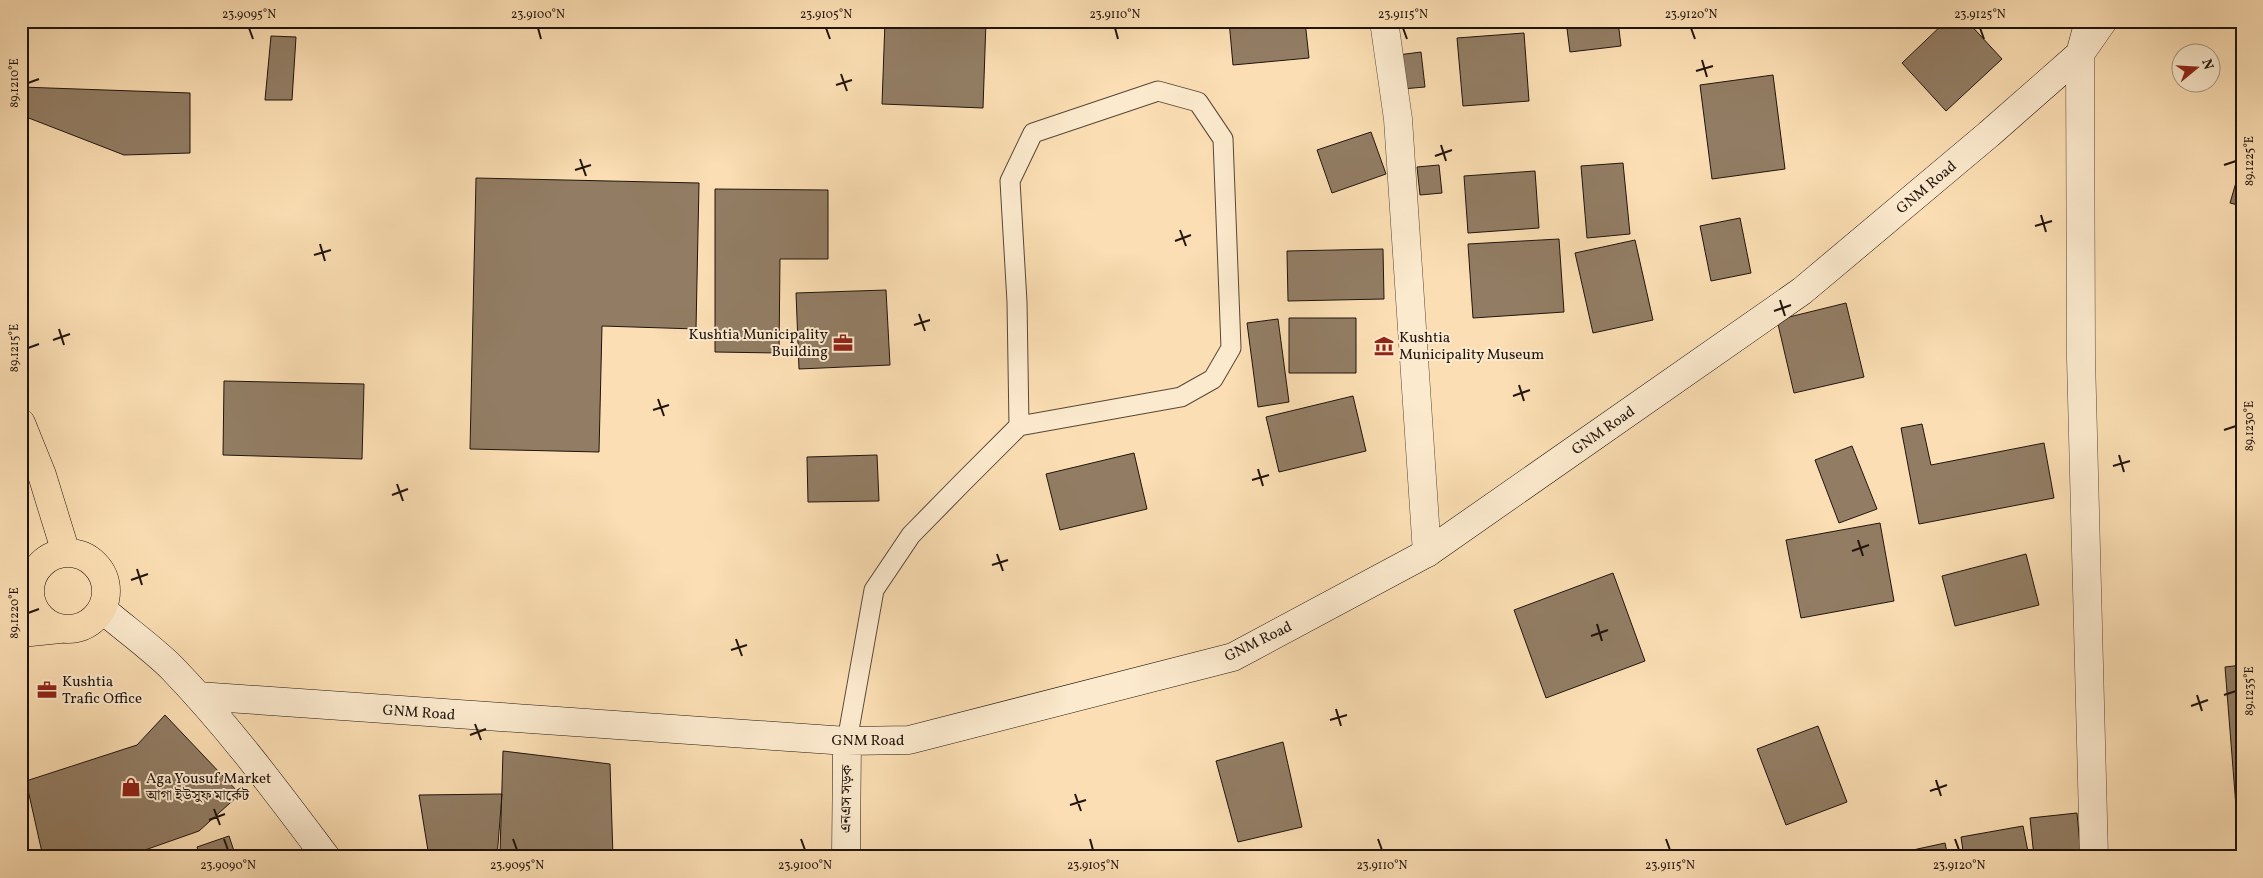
<svg xmlns="http://www.w3.org/2000/svg" width="2263" height="878" viewBox="0 0 2263 878" font-family="Vollkorn,'Noto Serif Bengali',serif">
  <style>
    .building { fill: #927d64; stroke: #21140e }
    .lines { fill: none; stroke-linecap: round; stroke-linejoin: round }
    .lane-casing { stroke: #584637; stroke-width: 21 }
    .street-casing { stroke: #584637; stroke-width: 29 }
    .secondary-casing { stroke: #21140e; stroke-width: 29 }
    .highway-casing { stroke: #21140e; stroke-width: 29 }
    .lane { stroke: #fceace; stroke-width: 19 }
    .street { stroke: #fceace; stroke-width: 28 }
    .secondary { stroke: #fceace; stroke-width: 28 }
    .highway { stroke: #fbdeb3; stroke-width: 28 }
    .ticks { fill: none; stroke: #21140e; stroke-width: 2 }
    .labels { text-anchor: middle; stroke-width: 4; stroke-linejoin: round; paint-order: stroke }
    .street-label { font-size: 15px; fill: #21140e; stroke: #fceace }
    .poi-label { font-size: 15px; fill: #21140e; stroke: #fceace; text-anchor: start }
    .neatline { fill: none; stroke: #21140e; stroke-width: 2 }
    .ticks-label { font-size: 12px; text-anchor: middle; fill: #21140e }
  </style>
  <rect width="100%" height="100%" fill="#fbdeb3"/>
  <filter id="stains"><feTurbulence type="fractalNoise" baseFrequency=".004" numOctaves="4"/><feColorMatrix values="0 0 0 0 .2 0 0 0 0 .09 0 0 0 0 .02 0 0 0 .5 -.17"/></filter>
  <radialGradient id="worn" r=".72"><stop offset=".6" stop-color="#630" stop-opacity="0"/><stop offset="1" stop-color="#630" stop-opacity=".3"/></radialGradient>
  <path class="building" d="M47,21h20l-19,3z
    M885,21h101l-3,87 -101,-4z
    M1229,21h76l4,37 -76,7z
    M1566,21h52l3,25 -51,6z
    M1946,21h21l35,38 -56,52 -44,-48z
    M1524,33l5,68 -66,5 -6,-68z
    M271,36l25,1 -4,63h-27z
    M1421,52l4,35 -23,2 -4,-34z
    M1773,75l12,94 -73,10 -12,-94z
    M21,87l169,6v60l-66,2 -103,-40z
    M1371,132l15,42 -54,19 -15,-43z
    M2242,162v44l-12,-3z
    M1623,163l7,71 -43,4 -6,-72z
    M1439,165l3,28 -22,2 -3,-28z
    M1535,171l4,57 -71,5 -4,-57z
    M476,178l223,5 -3,146 -94,-3 -3,126 -129,-3z
    M715,189l113,1v69h-48l-1,94 -64,-1z
    M1740,218l11,55 -40,8 -11,-55z
    M1559,239l5,73 -91,6 -5,-74z
    M1635,240l18,80 -60,13 -18,-80z
    M1383,249l1,50 -96,2 -1,-50z
    M886,290l4,75 -91,4 -3,-76z
    M1846,303l18,74 -70,16 -17,-73z
    M1289,318h67v55h-67z
    M1278,319l11,83 -31,5 -11,-84z
    M224,381l140,3 -2,75 -139,-4z
    M1353,396l13,55 -87,21 -13,-55z
    M1922,424l9,41 113,-22 10,55 -135,26 -18,-96z
    M1852,446l25,63 -38,14 -24,-63z
    M1134,453l13,56 -87,21 -14,-56z
    M877,455l2,46 -71,1 -1,-45z
    M1880,523l14,78 -93,17 -15,-78z
    M2026,554l13,51 -84,21 -13,-50z
    M1613,573l32,88 -99,37 -32,-88z
    M2242,665v192h-2l-15,-190z
    M165,715l75,79 -41,37 -74,26h-82l-17,-76 111,-36z
    M1818,726l29,76 -61,23 -29,-76z
    M1283,742l19,85 -64,15 -22,-81z
    M503,751l107,13 3,93h-83l-30,-3z
    M502,794l-5,63h-68l-10,-62z
    M2077,813l4,44h-47l-4,-39z
    M2023,826l6,31h-65l-3,-20z
    M229,836l7,21h-36l-3,-10z
    M1945,843l3,14h-58v-2z"/>
  <g class="lines">
    <defs>
      <path id="lane" d="M847,741l27,-151 37,-55 51,-52 57,-57 162,-29 32,-18 18,-31 -8,-209 -25,-37 -40,-11 -125,42 -23,48 7,121 2,124"/>
      <path id="street" d="M1384,21l14,98 29,434
        M2094,857l-13,-499 -1,-304 23,-33"/>
      <path id="secondary" d="M102,609c23,20 49,38 70,59 57,59 105,124 154,189
        M198,696l649,45 62,-1 324,-83 194,-104 375,-262 187,-157 91,-80 9,-33
        M846,857l1,-116"/>
      <path id="highway" d="M21,423l21,52 24,78
        M30 591a38 38 0 1 1 76 0a38 38 0 1 1-76 0Z
        M21,633l39,-4"/>
    </defs>
    <use href="#lane" class="lane-casing"/>
    <use href="#street" class="street-casing"/>
    <use href="#secondary" class="secondary-casing"/>
    <use href="#highway" class="highway-casing"/>
    <use href="#lane" class="lane"/>
    <use href="#street" class="street"/>
    <use href="#secondary" class="secondary"/>
    <use href="#highway" class="highway"/>
  </g>
  <path class="ticks" d="M249,28l4,11M538,28l3,11M826,28l4,11M1115,28l3,11M1403,28l4,11M1691,28l4,11M1980,28l4,11M1702,60l5,17M1696,71l17,-5M841,74l6,17M28,83l11,-4M836,85l16,-5M1441,145l5,16M1435,156l17,-6M580,159l6,17M2224,165l12,-4M575,170l16,-5M2041,215l5,17M2035,226l17,-5M1180,230l6,16M1175,241l16,-6M320,244l5,17M314,255l17,-5M1780,300l5,16M1774,311l17,-6M919,314l6,17M914,325l16,-5M59,329l5,16M53,340l17,-6M28,348l11,-4M1519,385l5,16M1513,396l17,-6M658,399l6,17M653,410l16,-5M2224,430l12,-4M2119,455l5,17M2113,466l17,-5M1258,469l5,17M1252,480l17,-5M397,484l6,17M392,495l16,-6M1858,540l5,16M1852,551l17,-6M997,554l6,17M992,565l16,-5M137,569l5,16M131,580l17,-6M28,613l11,-4M1597,624l5,17M1591,636l17,-6M736,639l6,17M731,650l16,-5M2197,695l5,16M2224,695l12,-4M2191,706l17,-6M1336,709l5,17M1330,720l17,-5M475,724l6,16M470,735l16,-6M1936,780l5,16M1930,791l17,-6M1075,794l6,17M1070,805l16,-5M214,809l6,16M209,820l16,-6M224,839l4,11M513,839l4,11M801,839l4,11M1090,839l3,11M1378,839l4,11M1666,839l4,11M1955,839l4,11"/>
  <defs>
    <symbol id="office-bare" viewBox="-9 -9 18 18"><path d="M-6-3h4V-5.5h4V-3h4V5H-6ZM-1-4.5V-3h2v-1.5ZM-6 0V1H6V0Z" fill="#8f2418" stroke="#fceace" stroke-width="2.5" paint-order="stroke"/></symbol>
    <symbol id="museum-bare" viewBox="-9 -9 18 18"><path d="M0-6L6-3V-2H-6V-3ZM-5-1h2V3h-2ZM-1-1h2V3h-2ZM3-1h2V3H3ZM-6 4H6V6H-6Z" fill="#8f2418" stroke="#fceace" stroke-width="2.5" paint-order="stroke"/></symbol>
    <symbol id="shop-bare" viewBox="-9 -9 18 18"><path d="M-5-2.5h2.3a2.7 3.5 0 0 1 5.4 0H5L5.5 6h-11ZM-1.5-2.5h3a1.5 2.3 0 0 0-3 0Z" fill="#8f2418" stroke="#fceace" stroke-width="2.5" paint-order="stroke"/></symbol>
  </defs>
  <g fill-rule="evenodd">
    <use href="#office-bare" x="829" y="329" width="28" height="28"/>
    <use href="#museum-bare" x="1370" y="332" width="28" height="28"/>
    <use href="#office-bare" x="33" y="676" width="28" height="28"/>
    <use href="#shop-bare" x="117" y="773" width="28" height="28"/>
  </g>
  <g class="labels">
    <g class="street-label">
      <text transform="translate(1926 187) rotate(-40)" y="5">GNM Road</text>
      <text transform="translate(1603 430) rotate(-35)" y="5">GNM Road</text>
      <text transform="translate(1258 641) rotate(-26)" y="5">GNM Road</text>
      <text transform="translate(419 712) rotate(4)" y="5">GNM Road</text>
      <text x="868" y="745">GNM Road</text>
      <text transform="translate(846 799) rotate(-89)" y="5">এনএস সড়ক</text>
    </g>
    <g class="poi-label">
      <text x="828" y="339" text-anchor="end">Kushtia Municipality<tspan x="828" dy="17">Building</tspan></text>
      <text x="1399" y="342">Kushtia<tspan x="1399" dy="17">Municipality Museum</tspan></text>
      <text x="62" y="686">Kushtia<tspan x="62" dy="17">Trafic Office</tspan></text>
      <text x="146" y="783">Aga Yousuf Market<tspan x="146" dy="17">আগা ইউসুফ মার্কেট</tspan></text>
    </g>
  </g>
  <rect width="2263" height="878" fill="none" stroke="#fbdeb3" stroke-width="55"/>
  <g transform="translate(2196 68) rotate(72)"><circle r="24" fill="#fceace" stroke="#a49481"/>
  <path d="M0-4L9 19L0 12L-9 19Z" fill="#8f2418"/>
  <text y="-8" font-size="14" font-weight="bold" text-anchor="middle" fill="#21140e">N</text>
  </g>
  <rect x="28" y="28" width="2208" height="822" class="neatline"/>
  <g class="ticks-label">
    <text x="249" y="18">23.9095°N</text>
    <text x="538" y="18">23.9100°N</text>
    <text x="826" y="18">23.9105°N</text>
    <text x="1115" y="18">23.9110°N</text>
    <text x="1403" y="18">23.9115°N</text>
    <text x="1691" y="18">23.9120°N</text>
    <text x="1980" y="18">23.9125°N</text>
    <text transform="translate(14 83) rotate(-90)" y="4">89.1210°E</text>
    <text transform="translate(2249 161) rotate(-90)" y="4">89.1225°E</text>
    <text transform="translate(14 348) rotate(-90)" y="4">89.1215°E</text>
    <text transform="translate(2249 426) rotate(-90)" y="4">89.1230°E</text>
    <text transform="translate(14 613) rotate(-90)" y="4">89.1220°E</text>
    <text transform="translate(2249 691) rotate(-90)" y="4">89.1235°E</text>
    <text x="228" y="869">23.9090°N</text>
    <text x="517" y="869">23.9095°N</text>
    <text x="805" y="869">23.9100°N</text>
    <text x="1093" y="869">23.9105°N</text>
    <text x="1382" y="869">23.9110°N</text>
    <text x="1670" y="869">23.9115°N</text>
    <text x="1959" y="869">23.9120°N</text>
  </g>
  <rect width="100%" height="100%" filter="url(#stains)"/>
  <rect width="100%" height="100%" fill="url(#worn)"/>
</svg>
